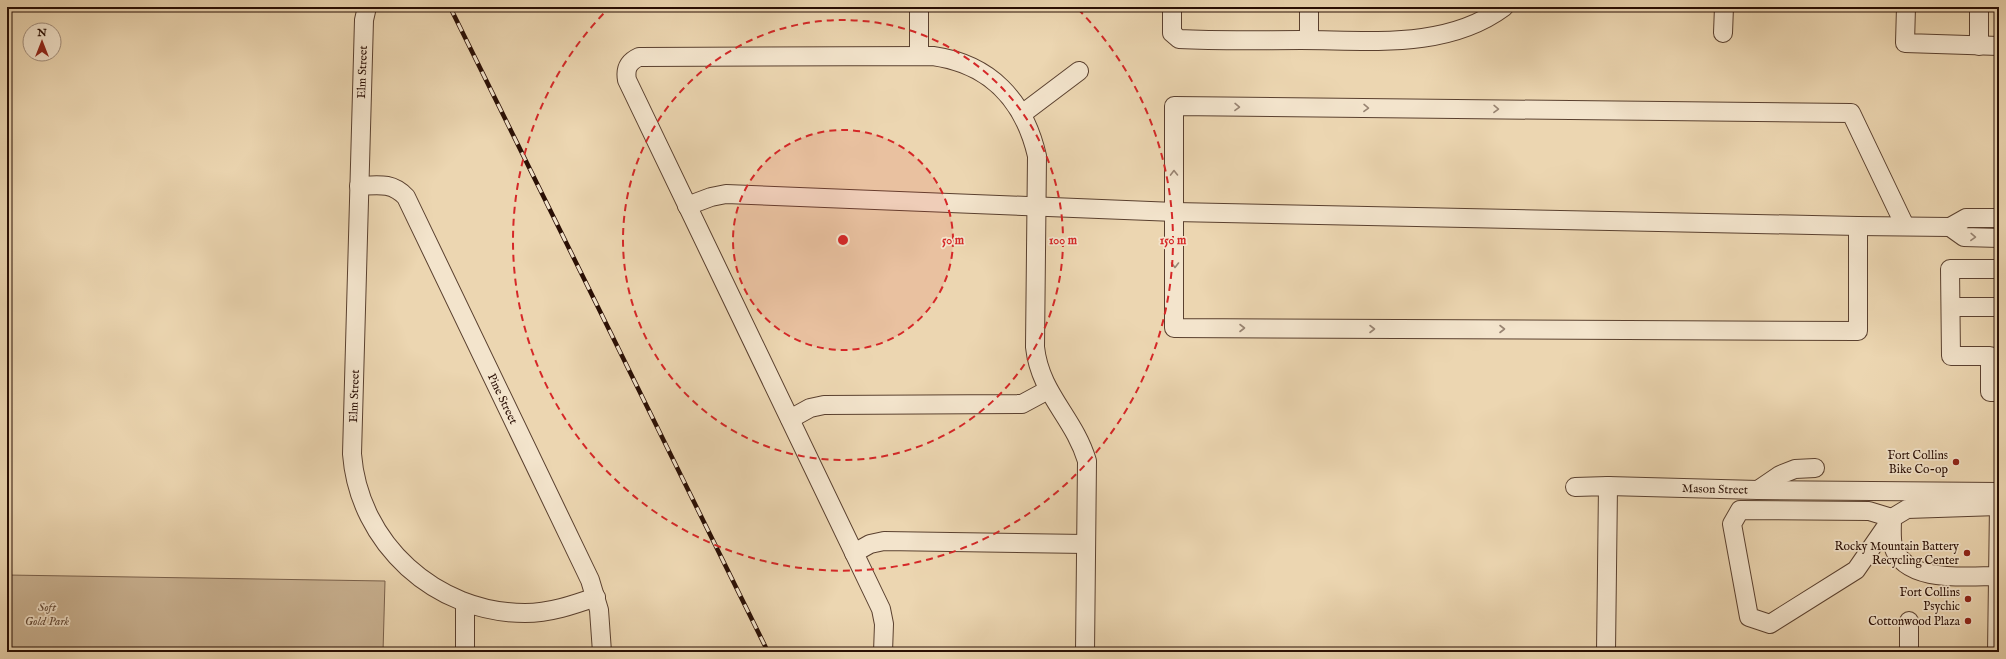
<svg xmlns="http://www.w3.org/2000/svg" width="2006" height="659" viewBox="0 0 2006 659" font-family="'IM FELL English',serif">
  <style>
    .green { fill: #cbb494; stroke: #7a614c }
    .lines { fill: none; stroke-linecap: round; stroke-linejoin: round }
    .minor-casing { stroke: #5a402f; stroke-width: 20 }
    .minor { stroke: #f3e4cc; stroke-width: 18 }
    .rail-casing { stroke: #290e04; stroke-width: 4.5 }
    .rail { stroke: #f3e4cc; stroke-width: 3; stroke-dasharray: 9; stroke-linecap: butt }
    .oneway { stroke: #988472 }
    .ring { fill: none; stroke: #d62828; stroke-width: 2; stroke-dasharray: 7 5 }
    .poi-dot { fill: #8f2418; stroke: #f3e4cc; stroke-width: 1.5 }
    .labels { text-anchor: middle; stroke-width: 3.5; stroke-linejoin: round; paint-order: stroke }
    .street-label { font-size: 12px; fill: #290e04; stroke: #f3e4cc }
    .poi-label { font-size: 12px; fill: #290e04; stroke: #f3e4cc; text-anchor: end }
    .park-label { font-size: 12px; font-style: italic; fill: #624836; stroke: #f3e4cc }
    .centre { fill: #d62828; stroke: #f3e4cc; stroke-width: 2 }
    .ring-label { font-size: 12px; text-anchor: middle; font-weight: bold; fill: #d62828; stroke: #f3e4cc; stroke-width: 3.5; stroke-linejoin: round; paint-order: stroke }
  </style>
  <rect width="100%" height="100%" fill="#ecd6b1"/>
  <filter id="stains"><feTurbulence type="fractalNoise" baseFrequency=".005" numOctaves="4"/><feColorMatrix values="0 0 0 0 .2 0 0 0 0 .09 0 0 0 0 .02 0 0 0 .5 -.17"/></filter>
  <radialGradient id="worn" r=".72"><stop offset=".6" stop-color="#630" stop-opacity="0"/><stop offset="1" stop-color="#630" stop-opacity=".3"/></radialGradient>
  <path class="green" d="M7,575l378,6 -2,71h-376z"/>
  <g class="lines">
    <defs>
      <g id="minor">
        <path d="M367,7l-3,13 -12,434c7,90 84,159 173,159 25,0 48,-8 71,-16"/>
        <path d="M1172,7v26l7,6c41,2 81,1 122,1 68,0 145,10 203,-33"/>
        <path d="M1309,7v33"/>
        <path d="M1906,7l-1,36 94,3"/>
        <path d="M1979,7v39"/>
        <path d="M1723,33l1,-26"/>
        <path d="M919,56v-49"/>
        <path d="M1022,114l57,-43"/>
        <path id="s1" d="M359,186c19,-1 33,-4 47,11l184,383 9,30 3,42"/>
        <path d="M687,206l24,-9 15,-3 449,18 683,14 92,1 16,-9h33"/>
        <path d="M1858,226v105l-684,-3v-222l677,7 54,113"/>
        <path d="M1950,227l14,10 35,1"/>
        <path d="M1999,269h-49l1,87h39v36h9"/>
        <path d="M1951,307h48"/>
        <path d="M790,419l20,-11 14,-3 198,-1 26,-14"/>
        <path id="s2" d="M1608,486l150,4 22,-15 15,-6 20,-1"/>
        <path d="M1575,487l33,-1 -2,166"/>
        <path d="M1758,490l241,2"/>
        <path d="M1740,510l129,1 23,7 -36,52 -86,54 -21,-7 -17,-93z"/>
        <path d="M854,553l16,-9 14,-3 202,3"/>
        <path d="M1998,576c-31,0 -93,8 -105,-30 -2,-8 -1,-19 -1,-28l15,-9 91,-3"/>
        <path d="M1909,621v31"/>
        <path d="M465,652v-49"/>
        <path d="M883,652l1,-28 -3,-15 -254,-529c-2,-11 1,-18 12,-23l294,-1c57,8 91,44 104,100l-2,191c5,47 39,70 52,114l-2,191"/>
        <path d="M1997,652l2,-146"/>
      </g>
    </defs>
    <use href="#minor" class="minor-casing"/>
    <use href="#minor" class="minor"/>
    <defs>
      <path id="rail" d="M450,7l318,645"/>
    </defs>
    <use href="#rail" class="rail-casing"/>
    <use href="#rail" class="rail"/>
  </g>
  <defs><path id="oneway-chevron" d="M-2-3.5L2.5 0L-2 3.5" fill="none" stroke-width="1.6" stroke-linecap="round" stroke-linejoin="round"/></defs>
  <g class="oneway">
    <use href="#oneway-chevron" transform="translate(1237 107) rotate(1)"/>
    <use href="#oneway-chevron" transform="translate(1366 108) rotate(1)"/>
    <use href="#oneway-chevron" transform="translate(1496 109) rotate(1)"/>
    <use href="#oneway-chevron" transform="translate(1174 173) rotate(-91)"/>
    <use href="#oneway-chevron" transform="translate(1973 237) rotate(2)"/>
    <use href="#oneway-chevron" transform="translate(1175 265) rotate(90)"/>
    <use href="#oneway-chevron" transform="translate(1242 328)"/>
    <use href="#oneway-chevron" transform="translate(1372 329)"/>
    <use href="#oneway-chevron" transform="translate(1502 329)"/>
  </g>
  <circle cx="843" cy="240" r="110" fill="#d62828" fill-opacity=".12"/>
  <g class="ring">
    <circle cx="843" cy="240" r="110"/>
    <circle cx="843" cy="240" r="220"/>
    <path d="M1078 9A330 330 0 1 1 608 9"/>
  </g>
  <g class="poi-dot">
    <circle cx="1956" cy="462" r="4"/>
    <circle cx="1967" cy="553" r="4"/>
    <circle cx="1968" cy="599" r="4"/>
    <circle cx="1968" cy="621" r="4"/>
  </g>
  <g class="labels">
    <g class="street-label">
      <text transform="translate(362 72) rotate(-88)" y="4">Elm Street</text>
      <text transform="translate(354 396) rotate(-88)" y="4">Elm Street</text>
      <text dy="4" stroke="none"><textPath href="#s1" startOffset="274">Pine Street</textPath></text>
      <text dy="4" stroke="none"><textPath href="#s2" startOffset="107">Mason Street</textPath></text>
    </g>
    <g class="poi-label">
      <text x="1948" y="459">Fort Collins<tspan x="1948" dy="14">Bike Co-op</tspan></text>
      <text x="1959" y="550">Rocky Mountain Battery<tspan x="1959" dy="14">Recycling Center</tspan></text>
      <text x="1960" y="596">Fort Collins<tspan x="1960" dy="14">Psychic</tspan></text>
      <text x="1960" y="625">Cottonwood Plaza</text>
    </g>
    <g class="park-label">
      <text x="47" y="611">Soft<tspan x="47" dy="14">Gold Park</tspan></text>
    </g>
  </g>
  <circle cx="843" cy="240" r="6" class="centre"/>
  <g class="ring-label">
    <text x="953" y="244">50 m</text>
    <text x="1063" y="244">100 m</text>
    <text x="1173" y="244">150 m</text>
  </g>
  <rect width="2006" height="659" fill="none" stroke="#ecd6b1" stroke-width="24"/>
  <rect x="8" y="8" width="1990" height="643" fill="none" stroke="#290e04" stroke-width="2"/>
  <rect x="12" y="12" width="1982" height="635" fill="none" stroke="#290e04"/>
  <g transform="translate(42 42)"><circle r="19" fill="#f3e4cc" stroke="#a28e7c"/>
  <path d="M0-3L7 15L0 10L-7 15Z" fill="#8f2418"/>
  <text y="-6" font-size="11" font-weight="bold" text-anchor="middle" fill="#290e04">N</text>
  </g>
  <rect width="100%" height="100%" filter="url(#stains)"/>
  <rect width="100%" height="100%" fill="url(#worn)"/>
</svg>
